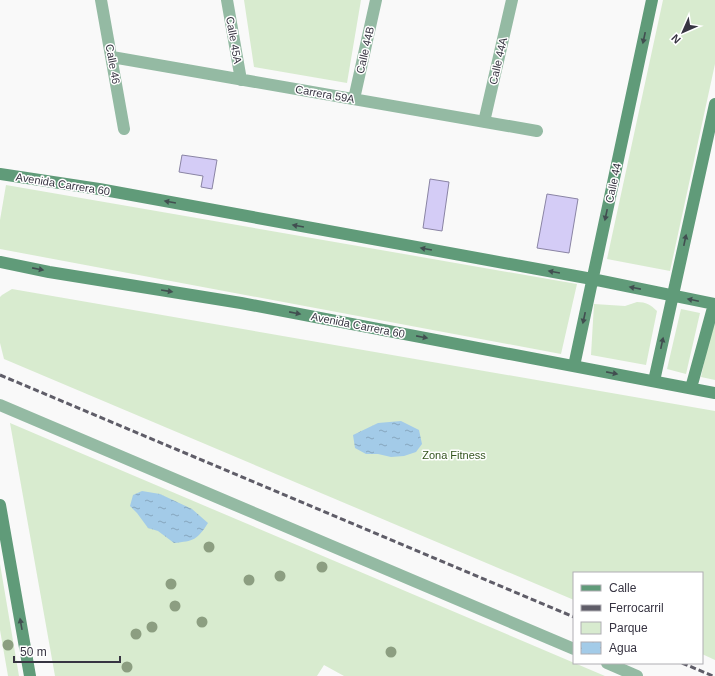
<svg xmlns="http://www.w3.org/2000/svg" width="715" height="676" viewBox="0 0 715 676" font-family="Helvetica,sans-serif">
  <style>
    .green { fill: #d8ebcf }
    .water { fill: url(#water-ripples) }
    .building { fill: #d4ccf6; stroke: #8a84a4 }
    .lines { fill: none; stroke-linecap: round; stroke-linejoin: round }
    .street { stroke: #94baa3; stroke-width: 12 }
    .secondary { stroke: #609b79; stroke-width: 12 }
    .rail { stroke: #5f5d68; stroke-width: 3; stroke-dasharray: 6 3; stroke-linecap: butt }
    .tree { fill: #8c9e81 }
    .oneway { fill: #414e50 }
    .labels { text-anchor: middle; stroke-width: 3; stroke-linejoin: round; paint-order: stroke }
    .street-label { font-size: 11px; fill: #373442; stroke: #fff }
    .park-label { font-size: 11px; fill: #33541e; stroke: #fff }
  </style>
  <defs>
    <pattern id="water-ripples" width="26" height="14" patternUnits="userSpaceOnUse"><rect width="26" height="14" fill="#a3cbe8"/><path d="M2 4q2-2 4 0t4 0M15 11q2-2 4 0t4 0" fill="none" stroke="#86a6be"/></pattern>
  </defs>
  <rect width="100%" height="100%" fill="#f9f9f9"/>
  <path class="green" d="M244,0h117l-14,83 -93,-16z
    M663,0h52v64l-45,207 -63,-12z
    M6,185l571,99 -16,70 -561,-105v-29z
    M12,289l703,122v249l-13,-6v-81h-128v27l-570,-241 -4,-16v-46l2,-2z
    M637,302c9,0 14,3 20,9l-11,54 -55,-10 3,-51 31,2z
    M681,309l19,4 -14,61 -19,-5z
    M713,320h2v60l-14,-3z
    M10,423l595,253h-261l-20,-11 -7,11h-262z
    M0,564l19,112h-11l-8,-46z"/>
  <path class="water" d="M401,421l18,9 3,14 -6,8 -12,4 -13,1 -13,-3h-12l-11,-6 -2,-13 25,-12z
    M142,491l18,3 32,15 16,14c-11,17 -14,18 -34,20l-16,-12 -10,-3 -11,-15 -7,-7 3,-11z"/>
  <path class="building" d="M182,155l35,5 -5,29 -11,-2 2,-11 -24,-4z
    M430,179l19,3 -7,49 -19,-3z
    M547,194l31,5 -9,54 -32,-5z"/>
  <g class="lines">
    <path class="street" d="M101,0l23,129
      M227,0l14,80
      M112,57l425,74
      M354,99l22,-99
      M484,122l28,-122
      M0,405l574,244
      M607,663l30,13"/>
    <path class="secondary" d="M0,174l99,15 493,90 123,25
      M0,262l49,10 192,31 474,90
      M574,366l78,-366
      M654,381l61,-277
      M691,388l23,-84
      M0,505l30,171"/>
    <path class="rail" d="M0,375l574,242
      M682,663l31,13"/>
  </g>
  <g class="tree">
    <circle cx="209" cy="547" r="5.5"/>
    <circle cx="322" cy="567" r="5.5"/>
    <circle cx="280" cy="576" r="5.5"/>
    <circle cx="249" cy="580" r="5.5"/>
    <circle cx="171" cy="584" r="5.5"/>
    <circle cx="175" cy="606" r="5.5"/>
    <circle cx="202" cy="622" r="5.5"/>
    <circle cx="152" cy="627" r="5.5"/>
    <circle cx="136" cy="634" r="5.5"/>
    <circle cx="8" cy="645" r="5.5"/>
    <circle cx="391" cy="652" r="5.5"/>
    <circle cx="127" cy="667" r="5.5"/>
  </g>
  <defs><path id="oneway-solid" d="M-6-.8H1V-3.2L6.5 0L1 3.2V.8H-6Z"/></defs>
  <g class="oneway">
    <use href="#oneway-solid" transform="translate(644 38) rotate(102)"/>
    <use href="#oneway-solid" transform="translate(170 202) rotate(-170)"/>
    <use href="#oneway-solid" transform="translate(606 215) rotate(102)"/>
    <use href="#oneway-solid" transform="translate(298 226) rotate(-170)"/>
    <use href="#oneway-solid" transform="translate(685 240) rotate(-78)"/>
    <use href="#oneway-solid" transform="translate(426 249) rotate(-170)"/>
    <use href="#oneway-solid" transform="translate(38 269) rotate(11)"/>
    <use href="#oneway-solid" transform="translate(554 272) rotate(-170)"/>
    <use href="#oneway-solid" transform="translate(635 288) rotate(-169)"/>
    <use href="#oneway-solid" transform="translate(167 291) rotate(9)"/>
    <use href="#oneway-solid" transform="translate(693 300) rotate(-168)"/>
    <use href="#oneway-solid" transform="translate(295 313) rotate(11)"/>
    <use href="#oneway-solid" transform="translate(584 318) rotate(102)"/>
    <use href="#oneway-solid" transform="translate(422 337) rotate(11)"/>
    <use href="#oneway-solid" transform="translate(662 343) rotate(-78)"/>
    <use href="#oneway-solid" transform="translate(612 373) rotate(11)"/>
    <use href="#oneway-solid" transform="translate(21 624) rotate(-100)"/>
  </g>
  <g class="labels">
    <g class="street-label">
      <text transform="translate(234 40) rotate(80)" y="4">Calle 45A</text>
      <text transform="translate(365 50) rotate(-77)" y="4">Calle 44B</text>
      <text transform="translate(498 61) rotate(-77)" y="4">Calle 44A</text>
      <text transform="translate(113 64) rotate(80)" y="4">Calle 46</text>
      <text transform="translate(325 94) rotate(10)" y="4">Carrera 59A</text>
      <text transform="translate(613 183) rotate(-78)" y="4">Calle 44</text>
      <text transform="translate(63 184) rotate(9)" y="4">Avenida Carrera 60</text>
      <text transform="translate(358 325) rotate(11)" y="4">Avenida Carrera 60</text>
    </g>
    <g class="park-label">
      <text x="454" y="459">Zona Fitness</text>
    </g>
  </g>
  <rect x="573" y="572" width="130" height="92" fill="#ffffff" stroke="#afaeb3"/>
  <rect x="581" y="585" width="20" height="6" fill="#609b79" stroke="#afaeb3"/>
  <text x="609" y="592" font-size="12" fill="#373442">Calle</text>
  <rect x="581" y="605" width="20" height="6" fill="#5f5d68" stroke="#afaeb3"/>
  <text x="609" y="612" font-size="12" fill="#373442">Ferrocarril</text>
  <rect x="581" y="622" width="20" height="12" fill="#d8ebcf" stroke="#afaeb3"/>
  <text x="609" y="632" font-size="12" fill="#373442">Parque</text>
  <rect x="581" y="642" width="20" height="12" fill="url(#water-ripples)" stroke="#afaeb3"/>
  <text x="609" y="652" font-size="12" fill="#373442">Agua</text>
  <g transform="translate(683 32) rotate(225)" stroke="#ffffff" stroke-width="3" paint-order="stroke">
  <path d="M0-3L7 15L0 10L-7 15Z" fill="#373442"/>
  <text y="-6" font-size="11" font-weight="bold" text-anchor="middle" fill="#373442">N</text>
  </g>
  <path d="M14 656v6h106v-6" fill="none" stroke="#373442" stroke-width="2"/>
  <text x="20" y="656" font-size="12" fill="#373442" stroke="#ffffff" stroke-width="3" paint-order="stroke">50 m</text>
</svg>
